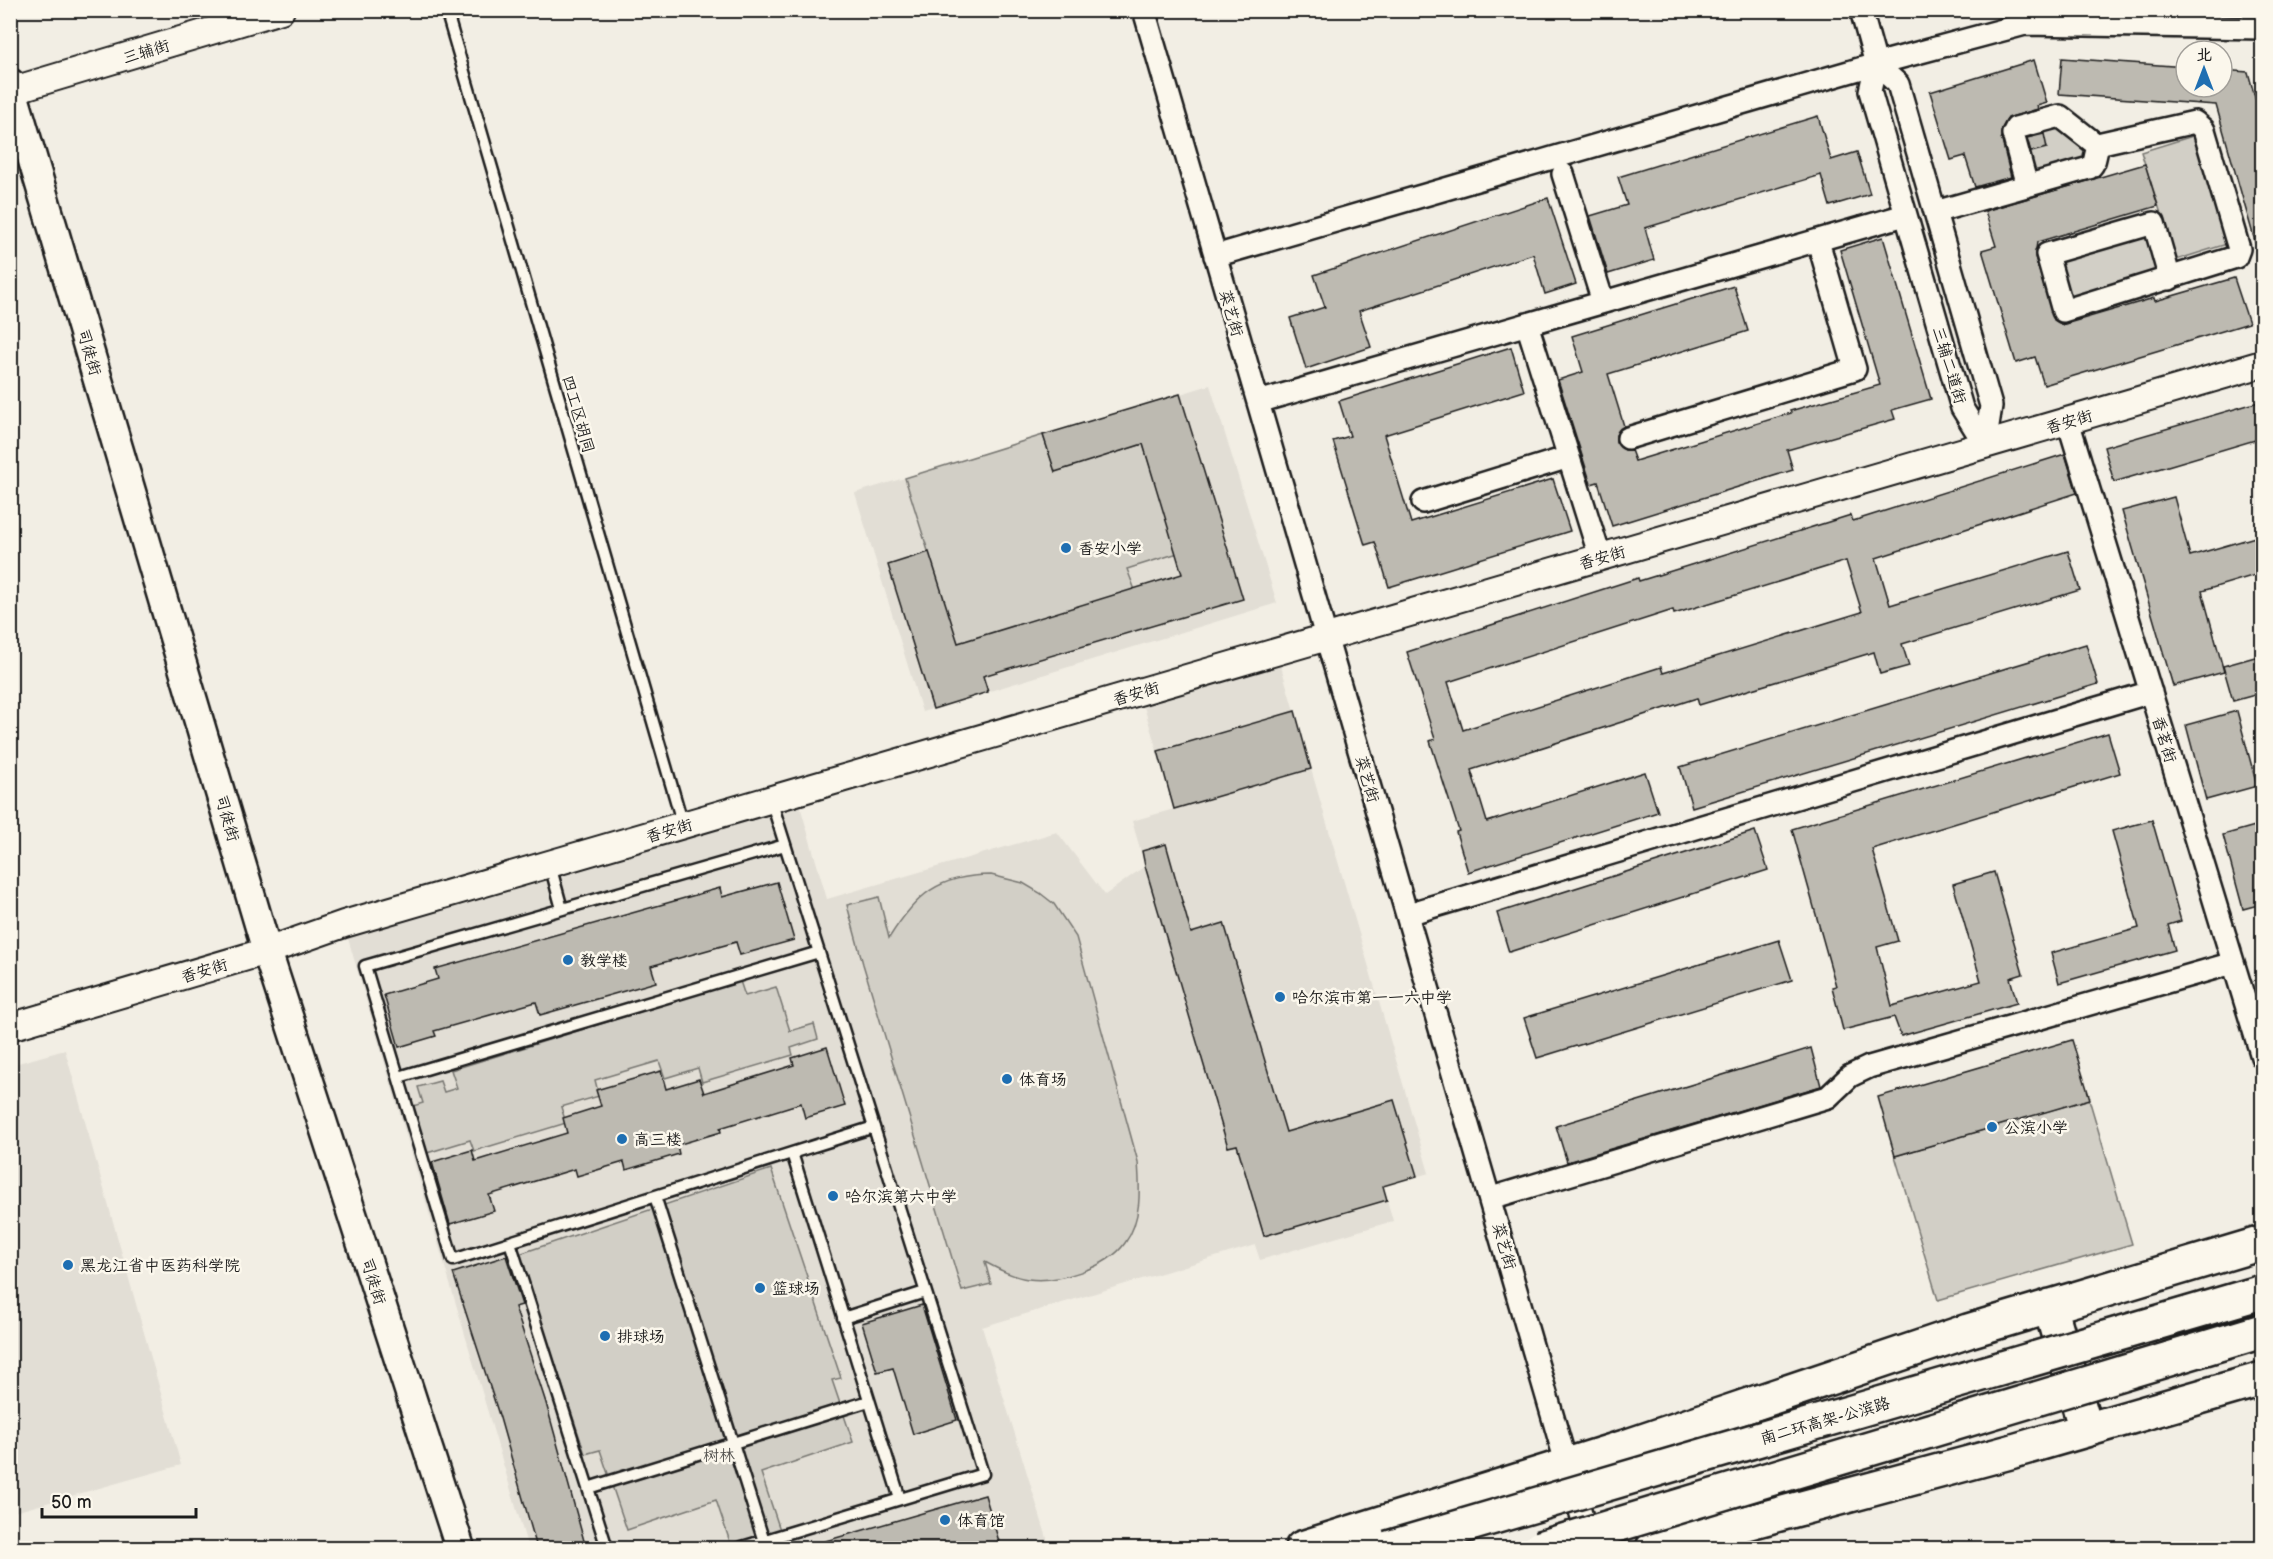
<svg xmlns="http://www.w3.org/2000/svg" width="2273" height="1559" viewBox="0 0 2273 1559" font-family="'Balsamiq Sans','LXGW WenKai TC',sans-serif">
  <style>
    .built { fill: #e2ded5 }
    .green { fill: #d2cfc6; stroke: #777671; stroke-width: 1.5 }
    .building { fill: #bdbab1; stroke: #1c1c1c; stroke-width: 1.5; fill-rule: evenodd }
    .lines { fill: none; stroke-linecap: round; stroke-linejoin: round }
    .service-casing { stroke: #1c1c1c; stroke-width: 15 }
    .minor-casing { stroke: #1c1c1c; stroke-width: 26 }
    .tertiary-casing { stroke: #1c1c1c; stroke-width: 30 }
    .secondary-casing { stroke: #1c1c1c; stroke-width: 33 }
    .trunk-casing { stroke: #1c1c1c; stroke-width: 38 }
    .service { stroke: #fbf7ec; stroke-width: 10 }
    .minor { stroke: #fbf7ec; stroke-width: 21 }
    .tertiary { stroke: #fbf7ec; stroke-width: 26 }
    .secondary { stroke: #fbf7ec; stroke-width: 28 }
    .trunk { stroke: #fbf7ec; stroke-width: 33 }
    .trunk-bridge-casing { stroke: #1c1c1c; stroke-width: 38; stroke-linecap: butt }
    .trunk-bridge { stroke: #fbf7ec; stroke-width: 33 }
    .poi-dot { fill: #1f6fb2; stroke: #fbf7ec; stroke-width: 2 }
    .labels { text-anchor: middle; stroke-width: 5; stroke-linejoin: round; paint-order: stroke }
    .street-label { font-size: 16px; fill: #1c1c1c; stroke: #fbf7ec }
    .poi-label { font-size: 16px; fill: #1c1c1c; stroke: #fbf7ec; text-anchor: start }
    .park-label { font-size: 16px; fill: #53524f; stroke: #fbf7ec }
  </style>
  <rect width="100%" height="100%" fill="#f2eee4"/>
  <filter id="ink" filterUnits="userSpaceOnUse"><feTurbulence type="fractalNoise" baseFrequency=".0167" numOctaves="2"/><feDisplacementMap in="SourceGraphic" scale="12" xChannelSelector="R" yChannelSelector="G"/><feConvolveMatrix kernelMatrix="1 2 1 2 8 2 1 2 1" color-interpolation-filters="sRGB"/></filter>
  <g filter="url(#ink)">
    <path class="built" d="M1210,385l67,218 -355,109 -67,-219z
      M1280,663l149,510 -46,13 10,35 -133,39 -5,-15 -273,82 68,221h-522l-184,-623 452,-133 31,107 230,-67 48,63 40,-29 -13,-45 42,-12 -31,-106z
      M65,1050l116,415 -170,48v-448z"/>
    <path class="green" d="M2056,116l42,30 -5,18 -66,22 -11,-58z
      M2196,135l34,108 -54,17 -35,-108z
      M2154,223l16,56 -107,32 -16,-57z
      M1043,435l12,36 88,-27 35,109 -51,16 8,21 -172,72 -58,-184z
      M991,875l32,8 17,10 14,11 22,33 62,225c2,27 4,58 -13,81 -17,25 -68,40 -97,36 -15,-2 -30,-10 -43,-17l6,22 -29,7 -99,-327 -16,-59 32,-8 10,41c27,-43 49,-63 102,-63z
      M740,981l5,15 31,-9 14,44 24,-7 4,15 -27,9 2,7 -91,27 -4,-14 -33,10 -6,-17 -64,19 4,16 -38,11 5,16 -92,28 -4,-11 -43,13 -14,-47 10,-3 -5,-16 22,-6 4,11 13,-4 -6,-18z
      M2089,1099l43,145 -194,56 -43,-144z
      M771,1169l70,209 -9,2 21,62 -92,31 25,75h-54l-16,-48 -89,30 -27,-80 -15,4 -66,-200z"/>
    <path class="building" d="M2062,58l124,9v20h36v-17l26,2 14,51v129h-4l-42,-147 -157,-11z
      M2034,60l13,43 -10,3 1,3 -30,9 -6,10 -1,9 10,40 -36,10 -10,-31 -14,4 -21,-68z
      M1818,116l13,44 26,-8 13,42 -40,12 -9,-31 -176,53 9,32 -46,14 -18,-58 37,-11 -9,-28z
      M2044,134l3,14 -16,4 -4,-14z
      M2145,164l13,42 -121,36 -2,15 19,63 8,5 92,-27 1,3 79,-23 15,45 -205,62 -9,-28 -19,6 -34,-113 14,-4 -11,-35z
      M1548,198l28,86 -31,10 -12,-40 -174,57 12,36 -65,22 -16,-51 35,-11 -11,-32z
      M1883,237l48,162 -39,11 3,9 -108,31 6,20 -181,56 -14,-44 -7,2 -33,-104 25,-8 -11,-36 162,-50 14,45 -140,43 16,52 -8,9v7l9,8h6l4,11 156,-48 -1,-2 90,-26 -40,-135z
      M1511,347l13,44 -140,44 27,88 142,-44 17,52 -181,56 -14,-45 -10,3 -32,-104 17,-5 -11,-35z
      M1180,394l63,205 -260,77 5,16 -55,17 -45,-144 41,-13 29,91 224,-69 -39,-130 -88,28 -12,-37z
      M2262,401v37l-148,44 -10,-35z
      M2065,454l12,39 -201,65 14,47 178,-54 12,39 -178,54 7,22 -29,8 -6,-22 -175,53 -2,-7 -226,72 16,52 158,-50 13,40 -190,60 -12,-40 3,-1 -29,-90 5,-2 -28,-87 231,-74 1,3 212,-66 2,6zM1846,561l16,51 -199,61 -2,-6 -198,63 -15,-48 225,-72 1,4z
      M2174,497l16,59 72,-21v38l-60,18 22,81 -51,14 -51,-175z
      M2086,644l12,40 -406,123 -12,-40z
      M2262,655v38l-29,8 -10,-35z
      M1295,711l16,58 -137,40 -16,-58z
      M2237,711l20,75 -51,14 -20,-75z
      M2108,733l12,40 -248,76 26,92 -21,6 15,59 89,-25 -28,-97 41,-12 29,102 -13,4 7,25 -116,33 -7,-19 -51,13 -11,-43 4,-1 -44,-157z
      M2152,820l29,101 -13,4 7,25 -116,33 -8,-30 88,-25 -27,-97z
      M2262,824v80l-19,5 -20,-74z
      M1755,831l13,39 -259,82 -12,-39z
      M1166,844l25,89 33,-10 62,209 108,-32 23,76 -34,10 4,14 -123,36 -27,-91 -9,2 -83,-281 -3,-15z
      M777,882l17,58 -54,15 -4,-13 -85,24 5,16 -116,33 -4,-13 -102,29 2,5 -37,11 -15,-52 54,-16 -3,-10 285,-81 2,9z
      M1779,940l13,40 -255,78 -13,-40z
      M2072,1040l18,59 -195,57 -17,-59z
      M827,1047l18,59 -40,12 -4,-15 -81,25 1,4 -44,13 2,9 -53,16 -2,-8 -47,14 -2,-7 -86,26 5,16 -44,13 -18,-62 40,-12 3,11 92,-28 -4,-15 38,-12 -5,-16 65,-19 5,18 33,-10 5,14 90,-28 -2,-7z
      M1811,1048l10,38 -254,76 -11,-36z
      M506,1256l16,49 -7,2 31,96 40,145h-49l-37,-130 -47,-145z
      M922,1305l35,115 -44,14 -20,-66 -16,4 -15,-49z
      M985,1495l16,53h-185l-1,-4z"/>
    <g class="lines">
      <defs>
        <path id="service" d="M446,10l237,815
          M785,845l-420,121 88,294 421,-133
          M550,865l12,44
          M399,1077l420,-125
          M792,1153l108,346
          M655,1196l111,352
          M510,1242l97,306
          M843,1318l82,-26
          M588,1488l281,-87
          M739,1548l244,-74 -212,-674"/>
        <path id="minor" d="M1144,10l446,1535
          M1861,10l15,54 22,20 93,322 -6,39
          M1876,64l-6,27 92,317 23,37
          M1563,174l40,128
          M2027,186l-14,-52 3,-6 44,-12 38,30
          M1935,212l154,-44c9,-5 4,-19 13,-25l93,-21 9,8 35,119 -3,8 -173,54 -16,-57 107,-31 16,56
          M1215,256l661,-192 149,-40 237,4
          M1527,324l69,220
          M1258,402l647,-187
          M2068,421l194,636
          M1628,438l227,-69 -37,-128
          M1423,502l146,-45
          M1408,914l743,-222
          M1491,1198l337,-101 22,-21 19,-9 364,-104"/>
        <path id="tertiary" d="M10,91l271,-81
          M10,1027l257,-76 77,-27 1918,-560"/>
        <path id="secondary" d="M10,83l257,868 193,597"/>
        <path id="trunk" d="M2050,1306l36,124
          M1302,1548l323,-101 343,-116 294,-88
          M1653,1548l357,-96 252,-73"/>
      </defs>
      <use href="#service" class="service-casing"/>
      <use href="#minor" class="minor-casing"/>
      <use href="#tertiary" class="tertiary-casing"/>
      <use href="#secondary" class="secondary-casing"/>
      <use href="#trunk" class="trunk-casing"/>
      <use href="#service" class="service"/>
      <use href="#minor" class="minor"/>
      <use href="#tertiary" class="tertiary"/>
      <use href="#secondary" class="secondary"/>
      <use href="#trunk" class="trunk"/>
      <defs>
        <path id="trunk-bridge" d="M1388,1548l874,-256
          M1540,1548l722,-217"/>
      </defs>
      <use href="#trunk-bridge" class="trunk-bridge-casing"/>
      <use href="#trunk-bridge" class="trunk-bridge"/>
    </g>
  </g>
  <g class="poi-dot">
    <circle cx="1066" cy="548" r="6"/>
    <circle cx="568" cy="960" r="6"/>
    <circle cx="1280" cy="997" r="6"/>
    <circle cx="1007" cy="1079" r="6"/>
    <circle cx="1992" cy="1127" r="6"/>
    <circle cx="622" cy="1139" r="6"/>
    <circle cx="833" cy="1196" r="6"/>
    <circle cx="68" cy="1265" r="6"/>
    <circle cx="760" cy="1288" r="6"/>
    <circle cx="605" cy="1336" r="6"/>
    <circle cx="945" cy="1520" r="6"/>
  </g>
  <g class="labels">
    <g class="street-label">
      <text transform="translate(146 51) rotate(-17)" y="6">三辅街</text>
      <text transform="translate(1232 313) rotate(74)" y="6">菜艺街</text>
      <text transform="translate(90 352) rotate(74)" y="6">司徒街</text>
      <text transform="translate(1950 365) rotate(73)" y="6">三辅二道街</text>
      <text transform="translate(579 414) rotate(74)" y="6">四工区胡同</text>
      <text transform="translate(2069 421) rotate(-16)" y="6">香安街</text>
      <text transform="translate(1602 557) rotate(-16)" y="6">香安街</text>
      <text transform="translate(1136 693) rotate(-16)" y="6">香安街</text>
      <text transform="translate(2165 739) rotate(73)" y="6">香茗街</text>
      <text transform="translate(1368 779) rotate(74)" y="6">菜艺街</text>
      <text transform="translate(228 818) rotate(74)" y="6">司徒街</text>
      <text transform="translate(669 830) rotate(-16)" y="6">香安街</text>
      <text transform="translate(204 970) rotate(-17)" y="6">香安街</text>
      <text transform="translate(1505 1246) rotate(74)" y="6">菜艺街</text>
      <text transform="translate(374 1281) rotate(72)" y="6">司徒街</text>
      <text transform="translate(1825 1420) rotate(-16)" y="6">南二环高架-公滨路</text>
    </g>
    <g class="poi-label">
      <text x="1078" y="554">香安小学</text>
      <text x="580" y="966">教学楼</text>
      <text x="1292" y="1003">哈尔滨市第一一六中学</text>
      <text x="1019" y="1085">体育场</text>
      <text x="2004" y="1133">公滨小学</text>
      <text x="634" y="1145">高三楼</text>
      <text x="845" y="1202">哈尔滨第六中学</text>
      <text x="80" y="1271">黑龙江省中医药科学院</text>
      <text x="772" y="1294">篮球场</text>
      <text x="617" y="1342">排球场</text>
      <text x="957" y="1526">体育馆</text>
    </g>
    <g class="park-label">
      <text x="719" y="1461">树林</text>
    </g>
  </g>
  <rect width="2273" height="1559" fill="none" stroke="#fbf7ec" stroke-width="36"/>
  <rect x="18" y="18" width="2237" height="1523" fill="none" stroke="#1c1c1c" stroke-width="2" filter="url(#ink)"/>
  <g transform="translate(2204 69)"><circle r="28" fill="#fbf7ec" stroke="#a29f99" stroke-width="1.5"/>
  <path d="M0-4.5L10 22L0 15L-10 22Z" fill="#1f6fb2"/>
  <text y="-9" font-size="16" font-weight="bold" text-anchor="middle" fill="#1c1c1c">北</text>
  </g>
  <path d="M42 1508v9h154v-9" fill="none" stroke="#1c1c1c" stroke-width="3"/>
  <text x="51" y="1508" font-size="18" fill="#1c1c1c" stroke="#fbf7ec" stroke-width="4.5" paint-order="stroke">50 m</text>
</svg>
